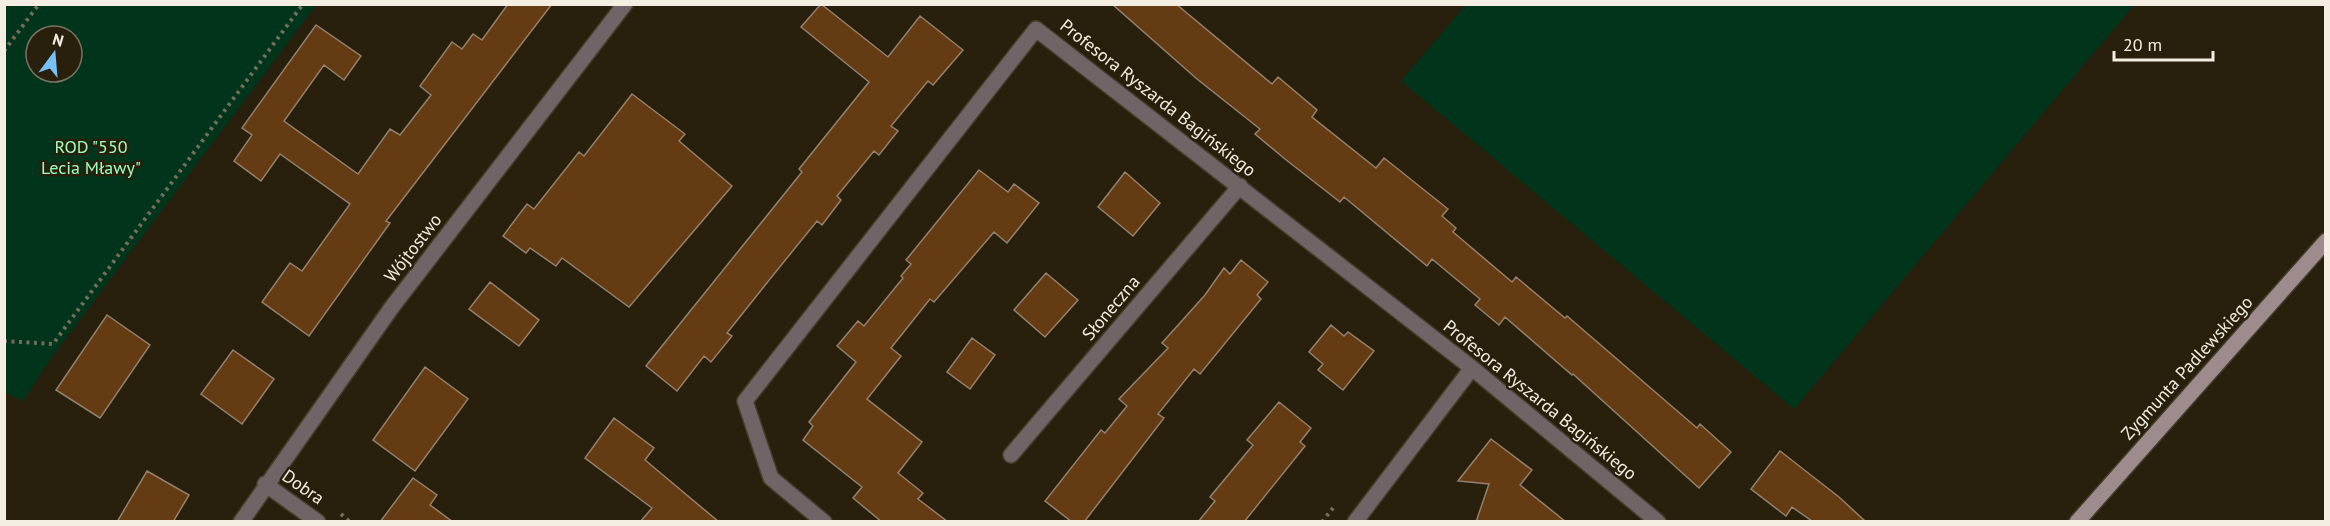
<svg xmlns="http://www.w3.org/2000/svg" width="2330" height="526" viewBox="0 0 2330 526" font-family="'PT Sans',sans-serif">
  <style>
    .green { fill: #00351b; fill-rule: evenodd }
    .building { fill: #643b13; stroke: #95806f; stroke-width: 1.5 }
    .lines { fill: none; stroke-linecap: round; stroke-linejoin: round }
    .street-casing { stroke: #443d2a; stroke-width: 18 }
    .secondary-casing { stroke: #443d2a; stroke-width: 18 }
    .path { stroke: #736d5b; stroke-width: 4; stroke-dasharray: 3 4.5; stroke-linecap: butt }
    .street { stroke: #716466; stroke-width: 15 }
    .secondary { stroke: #9e8b8d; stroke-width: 15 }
    .labels { text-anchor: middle; stroke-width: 5; stroke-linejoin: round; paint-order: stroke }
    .street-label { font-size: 18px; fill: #f3eee1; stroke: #28200c }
    .park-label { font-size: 18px; fill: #9afec0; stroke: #28200c }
  </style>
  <rect width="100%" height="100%" fill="#28200c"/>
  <path class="green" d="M4,5h312l-267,356 -26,40 -19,-9zM36,36h36v36h-36z
    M1466,5v-1l668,1 -340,404 -393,-328z"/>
  <path class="building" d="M508,4h44l-166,217 4,2 -81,113 -47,-34 28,-39 12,8 48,-67 -70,-50 -19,27 -27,-20 18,-26 -10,-7 74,-103 45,31 -17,24 -20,-15 -40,56 74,53 32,-45 10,6 31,-40 -11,-9 32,-44 10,7 11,-15 9,6z
    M821,4l67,53 32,-41 43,34 -30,35 -5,-4 -37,45 7,5 -19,24 -5,-4 -37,45 4,4 -19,25 -5,-4 -43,53 -47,59 5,3 -21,26 -7,-6 -27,35 -31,-25 156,-194 -3,-3 70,-87 -68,-55z
    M1112,4h64l96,80 6,-7 39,33 -5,7 64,51 8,-10 64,51 -6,7 14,12 -3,4 59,50 4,-5 49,41 2,-2 130,112 3,-4 31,28 -32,36 -126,-114 -1,1 -67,-58 -6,8 -24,-20 5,-6 -48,-40 -5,7 -83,-69 -4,5 -55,-43 -30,-25 5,-5 -63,-50z
    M632,94l53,40 -6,7 53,45 -103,121 -67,-49 -6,8 -26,-18 -4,5 -23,-17 24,-32 7,5 45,-57 5,4z
    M979,170l29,22 6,-8 25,19 -32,40 -13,-11 -60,70 -4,-3 -39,49 10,8 -34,43 55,43 -24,31 25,20 -5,6 30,23h-66l-29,-24 9,-11 -59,-47 10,-14 -4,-4 47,-60 -19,-16 21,-25 6,5 39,-48 -2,-2 10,-12 -5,-4z
    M1125,172l35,31 -27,33 -35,-29z
    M1241,260l27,22 -11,13 4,4 -61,75 -6,-5 -36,45 6,4 -80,104h-12l-27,-21 56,-71 4,3 22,-27 -8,-7 49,-51 -6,-5 43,-48 19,-27 6,6z
    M1046,273l32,27 -33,37 -31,-27z
    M490,282l49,38 -20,26 -50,-37z
    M107,315l43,30 -50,73 -44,-28z
    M1331,325l13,11 4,-4 26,19 -31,39 -25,-20 5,-6 -14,-12z
    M972,338l23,17 -25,34 -23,-17z
    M233,350l41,29 -32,45 -41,-30z
    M425,367l43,32 -53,72 -42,-31z
    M1279,402l32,26 -11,14 5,4 -61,76h-46l17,-21 -5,-4 43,-52 -6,-5z
    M614,418l40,30 -9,12 74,62h-79l12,-14 -67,-50z
    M1491,439l41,31 -12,15 46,37h-90l13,-38 -31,-3z
    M1780,451l59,46 27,25 -54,-1 -20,-14 -6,9 -35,-27z
    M147,471l42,24 -16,27h-56z
    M413,478l24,17 -7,10 23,17h-73z"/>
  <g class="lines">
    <defs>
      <path id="street" d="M1011,455l229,-269
        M265,484l53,38
        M241,522l151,-215 233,-303
        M824,522l-53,-44 -26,-77 291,-372 436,339 186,154
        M1355,522l117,-154"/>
      <path id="secondary" d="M2077,522l249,-281"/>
    </defs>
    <use href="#street" class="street-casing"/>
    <use href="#secondary" class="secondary-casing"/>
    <path class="path" d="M4,51l35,-47
      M4,341l49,3 250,-340
      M341,514l9,8
      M1322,522l11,-14"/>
    <use href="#street" class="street"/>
    <use href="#secondary" class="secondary"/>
  </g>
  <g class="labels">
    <g class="street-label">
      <text transform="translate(1158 98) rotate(38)" y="6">Profesora Ryszarda Bagińskiego</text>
      <text transform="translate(413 248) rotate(-52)" y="6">Wójtostwo</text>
      <text transform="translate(1111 308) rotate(-50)" y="6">Słoneczna</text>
      <text transform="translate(2187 368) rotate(-48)" y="6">Zygmunta Padlewskiego</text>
      <text transform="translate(1540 400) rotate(39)" y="6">Profesora Ryszarda Bagińskiego</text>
      <text transform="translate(303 487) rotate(35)" y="6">Dobra</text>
    </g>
    <g class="park-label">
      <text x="91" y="153">ROD "550<tspan x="91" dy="21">Lecia Mławy"</tspan></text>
    </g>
  </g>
  <rect width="2330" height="526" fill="none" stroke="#f3eee1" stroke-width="12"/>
  <g transform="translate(54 54) rotate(16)"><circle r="28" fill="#28200c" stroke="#797261" stroke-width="1.5"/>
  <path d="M0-4.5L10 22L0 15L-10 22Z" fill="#76c0f7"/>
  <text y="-9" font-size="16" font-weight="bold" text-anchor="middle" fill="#f3eee1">N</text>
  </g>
  <path d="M2114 51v9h99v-9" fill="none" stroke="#f3eee1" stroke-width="3"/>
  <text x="2123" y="51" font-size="18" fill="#f3eee1" stroke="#28200c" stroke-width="4.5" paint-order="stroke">20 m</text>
</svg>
